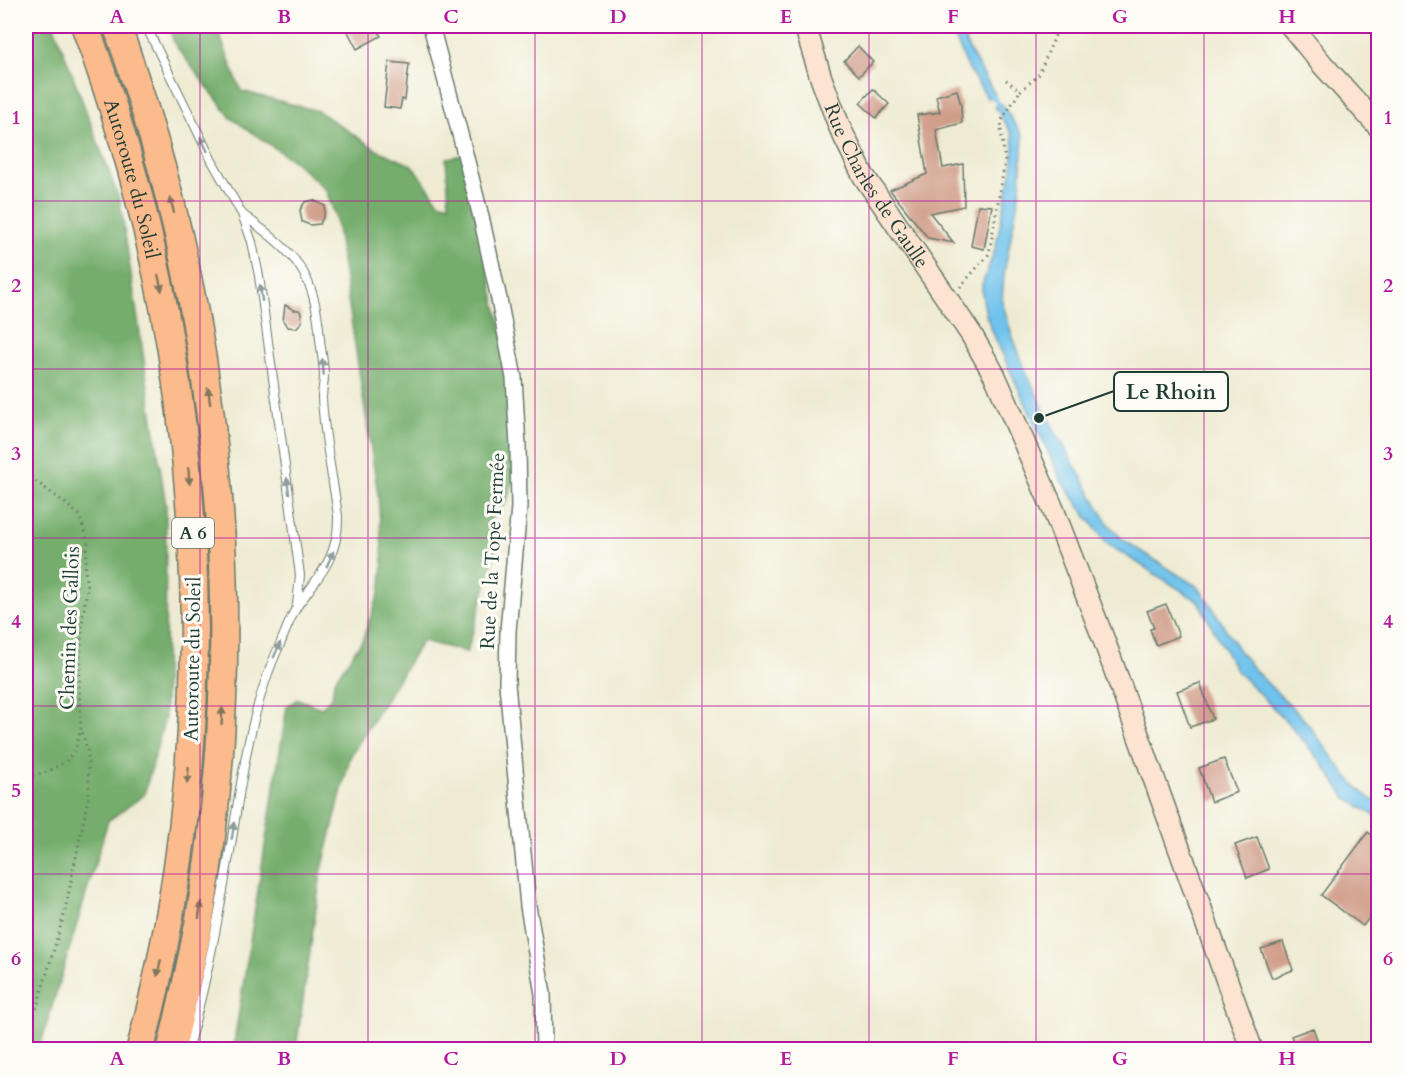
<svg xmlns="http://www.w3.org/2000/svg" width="1404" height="1075" viewBox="0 0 1404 1075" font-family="Cardo,serif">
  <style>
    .forest { fill: #74ad6c; stroke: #4a7550; stroke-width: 1.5 }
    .water { fill: #70c2ec; stroke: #488090; stroke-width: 1.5 }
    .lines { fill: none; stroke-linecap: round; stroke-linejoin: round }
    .stream { stroke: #70c2ec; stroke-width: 5 }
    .building { fill: #d09d89 }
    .lane-casing { stroke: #687a6c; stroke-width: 10 }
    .street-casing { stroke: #687a6c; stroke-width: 18 }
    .secondary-casing { stroke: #687a6c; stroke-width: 24 }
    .highway-casing { stroke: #687a6c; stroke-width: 30 }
    .path { stroke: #687a6c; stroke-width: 3; stroke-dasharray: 1.5 4.5; stroke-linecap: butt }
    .lane { stroke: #fff; stroke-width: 8 }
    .street { stroke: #fff; stroke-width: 15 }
    .secondary { stroke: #fde4d1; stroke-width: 21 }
    .highway { stroke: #fbbb8c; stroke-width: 27 }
    .oneway { fill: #8f9e9a }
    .oneway2 { fill: #82765c }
    .grid { fill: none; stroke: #b5179e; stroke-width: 1.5; stroke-opacity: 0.55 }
    .labels { text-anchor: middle; stroke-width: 6; stroke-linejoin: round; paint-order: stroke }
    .shield { fill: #fdfcf7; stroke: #62766e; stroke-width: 1.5 }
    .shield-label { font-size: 18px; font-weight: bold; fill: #1f3d34 }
    .street-label { font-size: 20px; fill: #1f3d34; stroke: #fdfcf7 }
    .leader { fill: none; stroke: #1f3d34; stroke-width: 2 }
    .callout-dot { fill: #1f3d34; stroke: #fdfcf7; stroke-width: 2 }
    .callout { fill: #fdfcf7; stroke: #1f3d34; stroke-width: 2 }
    .callout-label { font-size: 21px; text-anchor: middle; font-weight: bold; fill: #1f3d34 }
    .neatline { fill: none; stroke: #b5179e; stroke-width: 2 }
    .grid-label { font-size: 20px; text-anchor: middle; font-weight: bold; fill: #b5179e }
  </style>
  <rect width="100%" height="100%" fill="#fdfcf7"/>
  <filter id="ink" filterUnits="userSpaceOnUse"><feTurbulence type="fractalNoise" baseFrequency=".0167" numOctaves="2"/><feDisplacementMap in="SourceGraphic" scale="12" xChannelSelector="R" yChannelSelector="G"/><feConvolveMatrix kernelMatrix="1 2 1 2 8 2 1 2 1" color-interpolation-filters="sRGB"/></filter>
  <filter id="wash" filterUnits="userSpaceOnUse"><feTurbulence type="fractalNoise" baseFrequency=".008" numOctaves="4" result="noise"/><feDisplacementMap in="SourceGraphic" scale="24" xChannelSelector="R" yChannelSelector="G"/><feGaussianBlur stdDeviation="1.35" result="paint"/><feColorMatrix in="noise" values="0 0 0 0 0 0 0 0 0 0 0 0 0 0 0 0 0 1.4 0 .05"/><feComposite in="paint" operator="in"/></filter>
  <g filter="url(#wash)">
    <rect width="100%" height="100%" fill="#efebd3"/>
    <path class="forest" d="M26,26h28l66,175 46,305 -1,212 -21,77 -36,26 -69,229 -13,-1z
      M168,26h48l25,65 77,20 59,39 35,15 27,37 10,3 -3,-47 17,-3 47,215 3,110 -6,21 -18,20 7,30 -29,101 -45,-11 -72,116 -29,117 -25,175h-63l54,-343 11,-7 23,9 11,-11 2,-16 28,-40 18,-50 3,-27 -5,-69 -43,-280 -9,-25 -30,-27 -65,-45 -56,-73z"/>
    <path class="water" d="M950,26h9l10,24 26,44 -7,5 -20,-31z
      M1001,103l22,33 -3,54 -16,83 -2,28 9,31 15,40 28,57 55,96 14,15 75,47c18,22 29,48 46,70 18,25 44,43 64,67 20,25 42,64 70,79v15l-32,-20 -21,-31 -34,-41 -56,-57 -37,-68 -92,-58 -44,-61 -66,-142 -10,-25 -4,-21v-9l13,-36 17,-80 2,-23 -2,-12 -17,-27z"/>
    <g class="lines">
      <path class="stream" d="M989,90l13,20"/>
    </g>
    <g id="blocks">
      <path class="building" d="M345,26h31l5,10 -24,13z
        M858,46l15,16 -14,14 -15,-15z
        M389,62l20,2 -4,36 -3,-1 -2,10 -16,-2z
        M873,89l16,15 -13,14 -16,-15z
        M957,90l4,15 1,18 -26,7 7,38 20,-4 1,42 -34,7 24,30 -26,-5 -38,-48 37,-16 -10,-59 23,-3 -4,-16z
        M313,200l12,6 -1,9 -4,9 -10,1 -8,-3 -2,-12 5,-8z
        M978,205l14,1 -8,43 -13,-3z
        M285,305l9,5h5l2,3 1,9 -6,6 -8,-1 -5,-6z
        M1166,604l13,32 -23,9 -6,-16 4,-1 -7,-17z
        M1200,683l13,36 -23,8 -13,-36z
        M1224,759l13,33 -26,10 -12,-34z
        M1368,832l10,8v66l-15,20 -42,-31z
        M1257,837l12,32 -22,9 -12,-33z
        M1283,942l10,28 -21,8 -11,-29z
        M1313,1028l8,22h-25l-5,-14z"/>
    </g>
  </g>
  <g filter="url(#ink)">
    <use href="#blocks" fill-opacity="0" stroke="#687a6c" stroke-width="1.5"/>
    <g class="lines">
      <defs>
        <path id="lane" d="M146,26l66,135 30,53 10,28 7,34 41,299 -3,30
          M187,1050c20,-67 32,-136 44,-205 11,-69 20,-139 50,-203 5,-12 10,-26 17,-37 22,-30 41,-49 40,-89 -5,-38 -14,-78 -16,-118 0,-7 2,-15 2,-22 0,-12 -3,-25 -4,-37 -5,-68 -25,-86 -78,-125"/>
        <path id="street" d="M431,26l29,108 22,87 17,78 15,79 4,68 1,61 -11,124 -1,53 21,222 15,88 1,56"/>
        <g id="secondary">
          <path id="s1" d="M805,26l16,52 19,50 23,47 108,159 24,42 58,133 52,134 147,407"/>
          <path d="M1291,26l31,38 56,62"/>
        </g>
        <g id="highway">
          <path id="s2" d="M85,26c121,327 145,685 55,1024"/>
          <path d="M117,26c103,286 134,595 82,896 -8,43 -18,85 -28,128"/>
        </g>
      </defs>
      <use href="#lane" class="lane-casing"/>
      <use href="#street" class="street-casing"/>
      <use href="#secondary" class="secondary-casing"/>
      <use href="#highway" class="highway-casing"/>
      <path class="path" d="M1006,80l14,11 18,-15 21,-50
        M960,287l29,-33 16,-92 -4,-33 1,-9 18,-29
        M26,474l39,29 14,12 9,26 -3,29 2,19 -5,35 -3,64 2,41 -6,21 -10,12 -18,10 -21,5
        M26,1037l12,-34 26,-88 25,-121 -1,-41 -6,-22"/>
      <use href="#lane" class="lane"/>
      <use href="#street" class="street"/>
      <use href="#secondary" class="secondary"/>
      <use href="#highway" class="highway"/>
    </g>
    <defs><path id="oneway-solid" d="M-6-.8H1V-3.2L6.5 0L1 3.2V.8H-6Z" transform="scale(1.5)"/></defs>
    <g class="oneway">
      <use href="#oneway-solid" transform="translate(204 144) rotate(-116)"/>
      <use href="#oneway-solid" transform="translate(261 293) rotate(-98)"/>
      <use href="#oneway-solid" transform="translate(323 367) rotate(-95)"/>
      <use href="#oneway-solid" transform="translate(288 486) rotate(-98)"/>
      <use href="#oneway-solid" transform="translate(330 559) rotate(-66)"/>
      <use href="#oneway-solid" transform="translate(277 650) rotate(-66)"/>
      <use href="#oneway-solid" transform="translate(233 831) rotate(-81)"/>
    </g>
    <g class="oneway2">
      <use href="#oneway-solid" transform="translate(172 205) rotate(-104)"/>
      <use href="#oneway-solid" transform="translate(160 283) rotate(78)"/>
      <use href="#oneway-solid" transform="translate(209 396) rotate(-98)"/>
      <use href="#oneway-solid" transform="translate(189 476) rotate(85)"/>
      <use href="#oneway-solid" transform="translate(222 716) rotate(-87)"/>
      <use href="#oneway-solid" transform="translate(188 775) rotate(95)"/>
      <use href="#oneway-solid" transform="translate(200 910) rotate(-82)"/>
      <use href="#oneway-solid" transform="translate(159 968) rotate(102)"/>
    </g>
  </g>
  <path class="grid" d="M200,26v1024M368,26v1024M535,26v1024M702,26v1024M869,26v1024M1036,26v1024M1204,26v1024M26,201h1352M26,369h1352M26,538h1352M26,706h1352M26,874h1352"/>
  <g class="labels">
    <rect class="shield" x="172" y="518" width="42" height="30" rx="4.5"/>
    <g class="shield-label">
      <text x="193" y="539">A 6</text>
    </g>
    <g class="street-label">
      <text dy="7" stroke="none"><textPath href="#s2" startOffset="160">Autoroute du Soleil</textPath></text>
      <text dy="7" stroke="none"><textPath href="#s1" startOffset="176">Rue Charles de Gaulle</textPath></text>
      <text transform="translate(492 551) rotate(-87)" y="7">Rue de la Tope Fermée</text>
      <text transform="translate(69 628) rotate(-88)" y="7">Chemin des Gallois</text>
      <text transform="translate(192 659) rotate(-89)" y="7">Autoroute du Soleil</text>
    </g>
  </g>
  <path class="leader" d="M1039 418L1114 391"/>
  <circle class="callout-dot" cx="1039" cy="418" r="6"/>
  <rect class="callout" x="1114" y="372" width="114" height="39" rx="6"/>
  <g class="callout-label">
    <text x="1171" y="399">Le Rhoin</text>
  </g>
  <rect width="1404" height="1075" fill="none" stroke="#fdfcf7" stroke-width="66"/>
  <rect x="33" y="33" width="1338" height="1009" class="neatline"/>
  <g class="grid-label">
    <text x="117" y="23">A</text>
    <text x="284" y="23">B</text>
    <text x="451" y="23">C</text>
    <text x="618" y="23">D</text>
    <text x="786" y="23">E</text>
    <text x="953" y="23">F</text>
    <text x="1120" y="23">G</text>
    <text x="1287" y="23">H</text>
    <text x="16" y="124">1</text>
    <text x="1388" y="124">1</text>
    <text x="16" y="292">2</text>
    <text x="1388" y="292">2</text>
    <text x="16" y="460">3</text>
    <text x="1388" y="460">3</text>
    <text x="16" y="628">4</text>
    <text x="1388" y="628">4</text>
    <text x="16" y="797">5</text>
    <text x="1388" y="797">5</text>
    <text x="16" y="965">6</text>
    <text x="1388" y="965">6</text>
    <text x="117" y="1065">A</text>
    <text x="284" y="1065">B</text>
    <text x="451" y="1065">C</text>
    <text x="618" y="1065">D</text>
    <text x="786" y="1065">E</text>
    <text x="953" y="1065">F</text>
    <text x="1120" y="1065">G</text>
    <text x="1287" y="1065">H</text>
  </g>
</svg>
